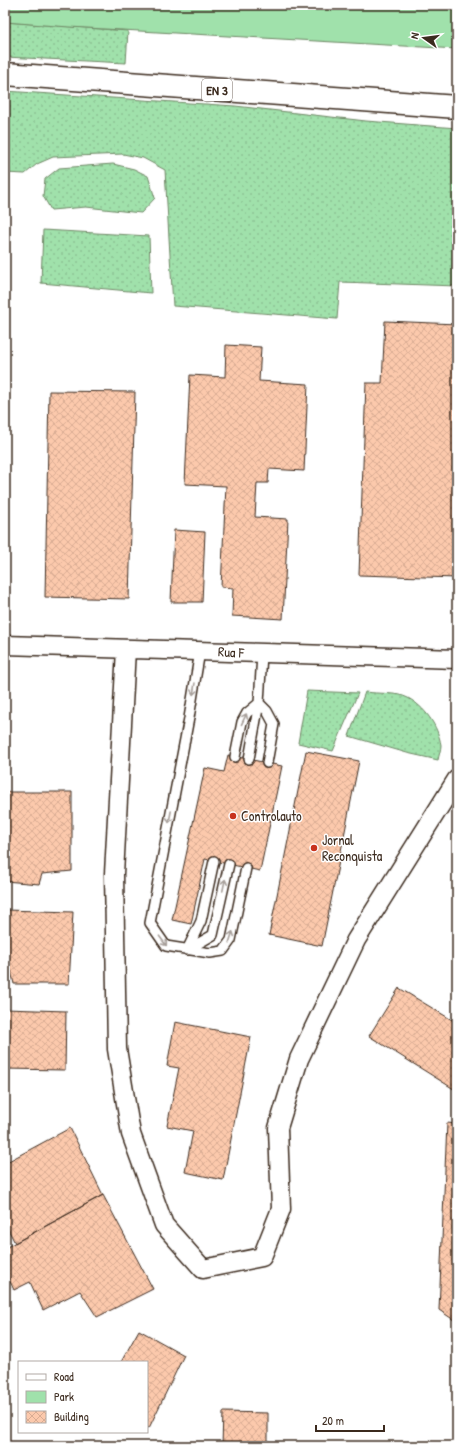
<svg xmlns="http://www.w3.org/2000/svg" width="462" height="1451" viewBox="0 0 462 1451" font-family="'Patrick Hand',sans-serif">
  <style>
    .grass { fill: url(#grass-dots); stroke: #6e8664 }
    .park { fill: #a0e1ab; stroke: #6e8664 }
    .building { fill: url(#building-cross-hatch); stroke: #3b2a1e }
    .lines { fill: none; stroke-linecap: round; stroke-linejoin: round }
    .service-casing { stroke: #3b2a1e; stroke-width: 12 }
    .minor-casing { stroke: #3b2a1e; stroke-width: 21 }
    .primary-casing { stroke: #3b2a1e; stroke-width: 25 }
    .service { stroke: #fff; stroke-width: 9 }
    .minor { stroke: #fff; stroke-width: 18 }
    .primary { stroke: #fff; stroke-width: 22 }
    .oneway { stroke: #a79f9a }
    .poi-dot { fill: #c8321e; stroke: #fff; stroke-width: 1.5 }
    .labels { text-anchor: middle; stroke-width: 3; stroke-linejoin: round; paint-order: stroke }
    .shield { fill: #fff; stroke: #766a62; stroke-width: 1 }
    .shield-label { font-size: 13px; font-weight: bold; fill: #3b2a1e }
    .street-label { font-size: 14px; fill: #3b2a1e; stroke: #fff }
    .poi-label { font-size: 14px; fill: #3b2a1e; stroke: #fff; text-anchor: start }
  </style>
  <defs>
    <pattern id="grass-dots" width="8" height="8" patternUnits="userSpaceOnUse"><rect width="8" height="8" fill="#a0e1ab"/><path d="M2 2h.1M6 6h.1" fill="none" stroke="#8bc193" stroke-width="1.8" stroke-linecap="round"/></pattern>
    <pattern id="building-cross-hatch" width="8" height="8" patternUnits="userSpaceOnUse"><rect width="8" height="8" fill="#fcc9ac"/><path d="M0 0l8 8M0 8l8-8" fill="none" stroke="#d9ad94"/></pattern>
  </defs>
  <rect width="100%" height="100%" fill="#fff"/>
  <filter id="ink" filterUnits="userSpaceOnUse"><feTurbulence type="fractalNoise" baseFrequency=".025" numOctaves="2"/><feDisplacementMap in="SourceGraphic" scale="8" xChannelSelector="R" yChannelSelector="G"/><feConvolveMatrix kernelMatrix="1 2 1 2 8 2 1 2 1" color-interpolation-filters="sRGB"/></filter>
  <g filter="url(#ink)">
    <path class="grass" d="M5,22l123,9 -2,32 -121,-6z
      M5,91l230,15 131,15 91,7v158l-117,-4 -3,37 -164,-13 -8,-136 -22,-12 -20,-4 -70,3 -16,7 -12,10 -20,-1z
      M113,164l21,5 14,7 7,22 -14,15 -55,-6 -35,3 -8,-14 2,-17 14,-11z
      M43,230l106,6 2,57 -110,-10z
      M307,691l51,2 -25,58 -35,-8z
      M365,692c13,2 32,0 43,6 17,9 30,28 33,47 0,4 -2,10 -3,15l-31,-7 -58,-17z"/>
    <path class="park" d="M5,5h452v44l-388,-22 -64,-5z"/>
    <path class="building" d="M385,321l72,3v254l-98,-3 7,-192h16z
      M226,345l35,2 -2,34 49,3 -4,87 -35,-2 -1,14h-11l-2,34 33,2 -5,100 -51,-3 1,-28 -12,-1 5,-101 -41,-2 5,-109 35,2z
      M49,391l86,1 -6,207 -84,-2z
      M174,530l31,2 -3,70h-31z
      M306,751l53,10 -37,185 -53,-11z
      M228,755l54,11 -22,105 -55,-12 -14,65 -19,-4 33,-152 19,4z
      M5,792h67v79l-30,3 -3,10 -34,-3z
      M5,910l68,2 -4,72h-55l-4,-18h-5z
      M399,988l53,32 5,-8v79l-88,-55z
      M5,1009l61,2 -1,59 -60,-1z
      M175,1022l76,15 -28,143 -38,-8 8,-41 -26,-5 12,-58 -12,-2z
      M447,1123l10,1v198l-18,-12z
      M70,1128l33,67 -88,48 -10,-20v-60z
      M103,1195l50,94 -56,28 -17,-26 -37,19 -13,-28 -16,8 -9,-19v-23z
      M139,1330l45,25 -35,73 -2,-1v-65h-26z
      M223,1412l45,1v33h-46z"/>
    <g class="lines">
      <defs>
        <path id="service" d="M200,651l-11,67 -39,205 16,23 44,7 13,-2 8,-11 15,-72
          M259,703l8,8 7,13 -7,39
          M235,757l7,-35 5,-9 12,-10 3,-49
          M249,759l10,-56
          M187,950l26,-15 16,-71
          M187,950l14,-29 13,-60"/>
        <path id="minor" d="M5,645l452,14
          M126,649l-12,225 3,175 14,85 33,91 39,44 59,-12 19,-48 -3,-81 21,-69 57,-119 101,-161"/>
        <path id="primary" d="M5,74l452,33"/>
      </defs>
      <use href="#service" class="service-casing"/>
      <use href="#minor" class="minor-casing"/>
      <use href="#primary" class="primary-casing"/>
      <use href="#service" class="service"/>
      <use href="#minor" class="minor"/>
      <use href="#primary" class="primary"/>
    </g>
    <defs><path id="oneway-shaft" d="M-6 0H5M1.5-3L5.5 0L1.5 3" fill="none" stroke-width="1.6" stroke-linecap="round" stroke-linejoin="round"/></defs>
    <g class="oneway">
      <use href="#oneway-shaft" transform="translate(194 689) rotate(99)"/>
      <use href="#oneway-shaft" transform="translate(244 719) rotate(-65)"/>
      <use href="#oneway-shaft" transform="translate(170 817) rotate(101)"/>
      <use href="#oneway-shaft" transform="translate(224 885) rotate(-78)"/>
      <use href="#oneway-shaft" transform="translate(231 937) rotate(-72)"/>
      <use href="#oneway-shaft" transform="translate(163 941) rotate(53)"/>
    </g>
  </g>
  <g class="poi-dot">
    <circle cx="233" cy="816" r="4"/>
    <circle cx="314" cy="848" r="4"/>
  </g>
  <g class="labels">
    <rect class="shield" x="202" y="79" width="30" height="22" rx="3"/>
    <g class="shield-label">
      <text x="217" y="95">EN 3</text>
    </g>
    <g class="street-label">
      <text transform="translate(231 652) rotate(3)" y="5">Rua F</text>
    </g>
    <g class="poi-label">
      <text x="241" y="821">Controlauto</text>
      <text x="322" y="845">Jornal<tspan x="322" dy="16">Reconquista</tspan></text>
    </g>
  </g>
  <rect width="462" height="1451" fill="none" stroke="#fff" stroke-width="20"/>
  <rect x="10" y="10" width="442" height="1431" fill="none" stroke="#3b2a1e" stroke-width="1.5" filter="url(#ink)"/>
  <rect x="18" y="1361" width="130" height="72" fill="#ffffff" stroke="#b1aaa5"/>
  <rect x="26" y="1374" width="20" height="6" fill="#ffffff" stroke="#b1aaa5"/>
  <text x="54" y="1381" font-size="12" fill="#3b2a1e">Road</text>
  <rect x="26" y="1391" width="20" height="12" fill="#a0e1ab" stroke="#b1aaa5"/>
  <text x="54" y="1401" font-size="12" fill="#3b2a1e">Park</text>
  <rect x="26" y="1411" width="20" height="12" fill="url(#building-cross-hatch)" stroke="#b1aaa5"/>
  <text x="54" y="1421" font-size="12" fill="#3b2a1e">Building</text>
  <g transform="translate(424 38) rotate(284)" stroke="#ffffff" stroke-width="3" paint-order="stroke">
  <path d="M0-3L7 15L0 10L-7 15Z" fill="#3b2a1e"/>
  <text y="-6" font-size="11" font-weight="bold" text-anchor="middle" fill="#3b2a1e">N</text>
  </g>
  <path d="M316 1425v6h68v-6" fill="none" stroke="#3b2a1e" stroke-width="2"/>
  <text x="322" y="1425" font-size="12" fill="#3b2a1e" stroke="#ffffff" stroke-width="3" paint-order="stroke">20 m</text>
</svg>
